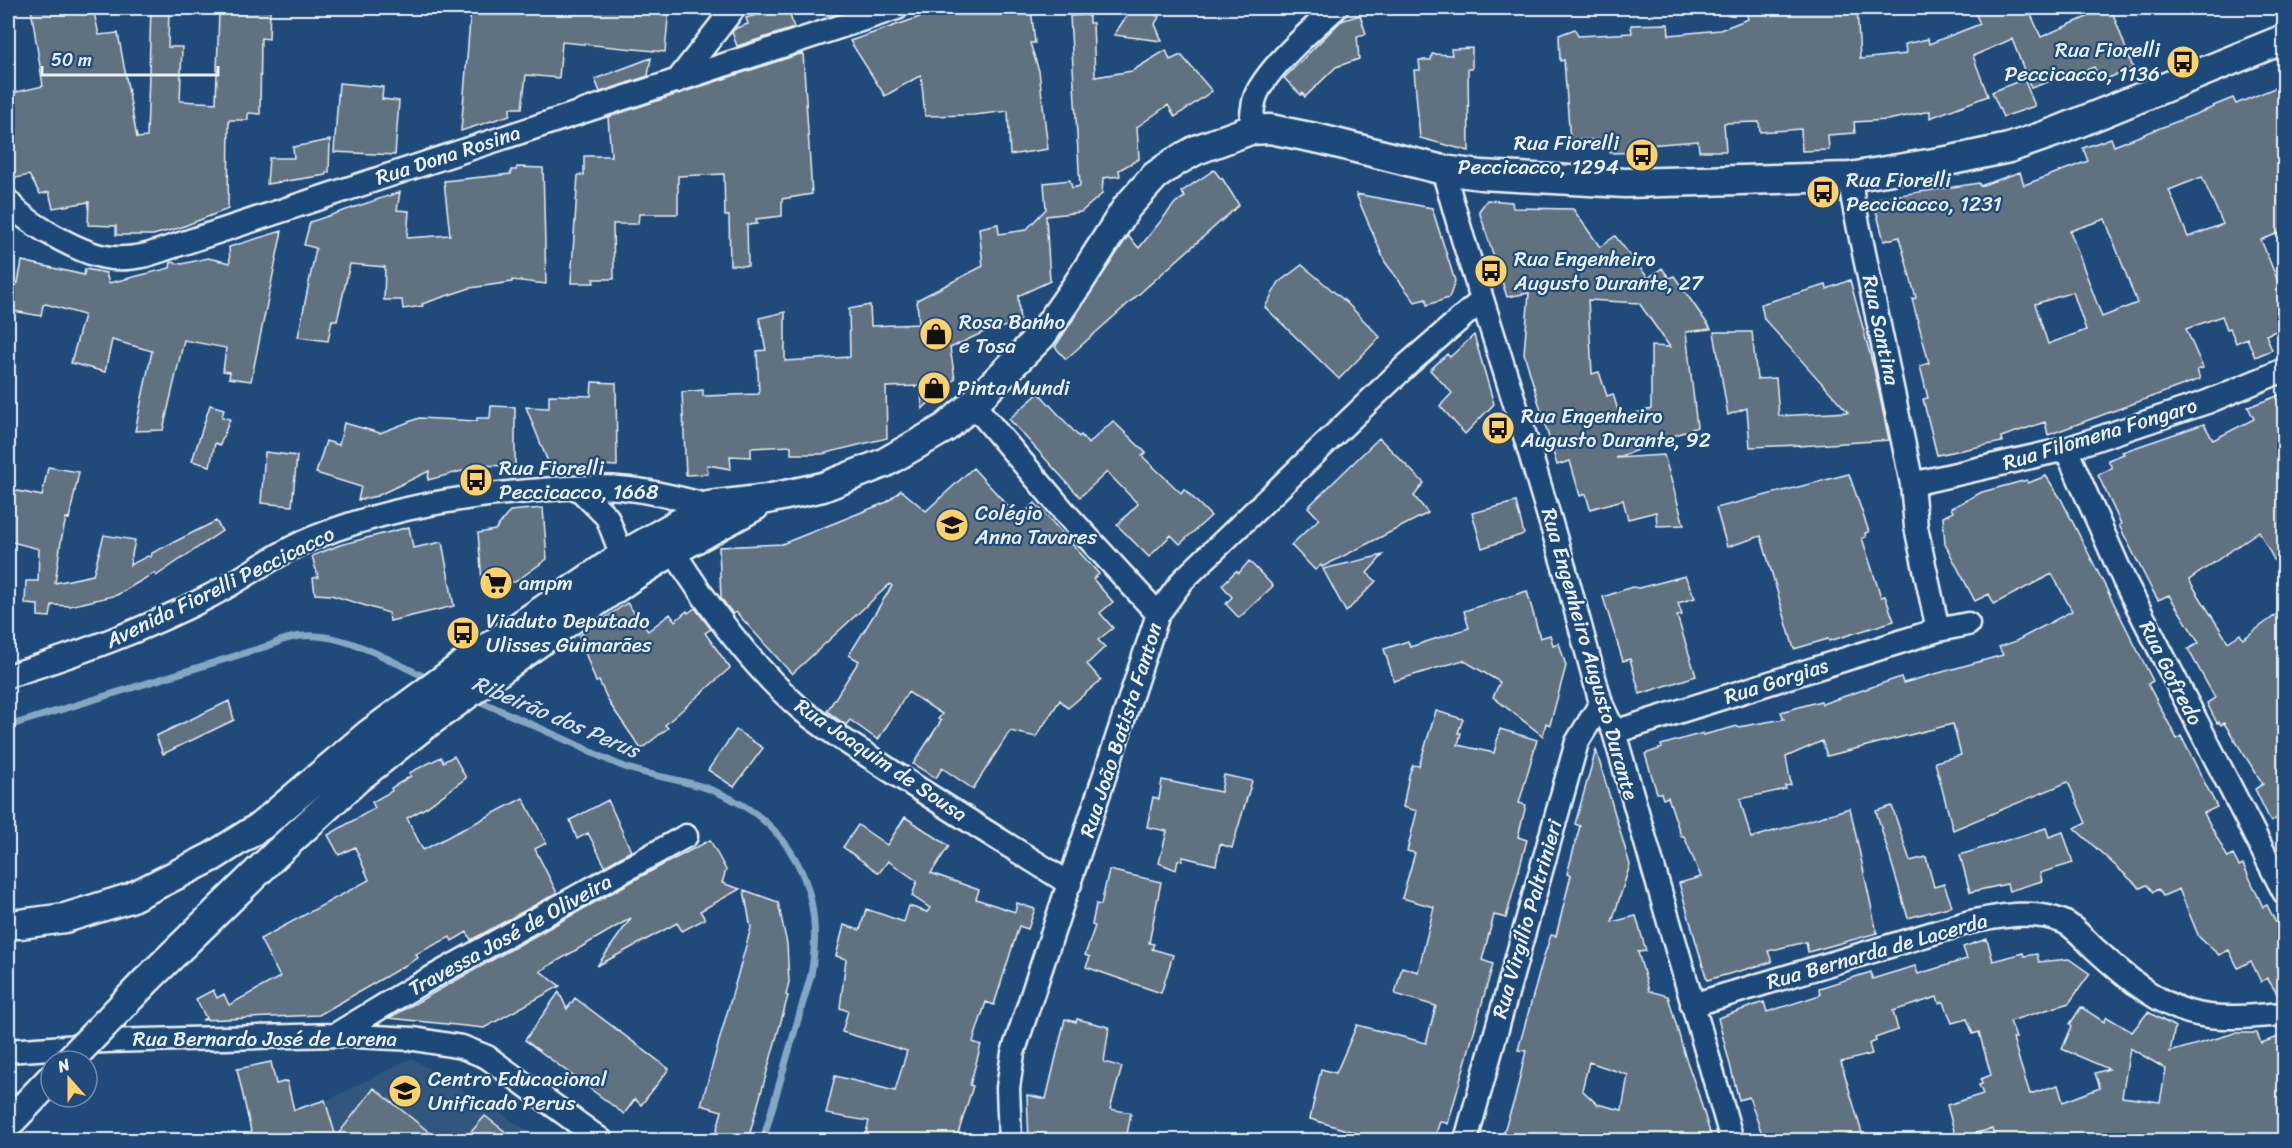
<svg xmlns="http://www.w3.org/2000/svg" width="2292" height="1148" viewBox="0 0 2292 1148" font-family="Sriracha,sans-serif">
  <style>
    .built { fill: #32567c }
    .lines { fill: none; stroke-linecap: round; stroke-linejoin: round }
    .stream { stroke: #84a7c2; stroke-width: 7 }
    .building { fill: #607180; stroke: #e8f1f8; stroke-width: 1.5; fill-rule: evenodd }
    .minor-casing { stroke: #e8f1f8; stroke-width: 27 }
    .major-casing { stroke: #e8f1f8; stroke-width: 33 }
    .minor { stroke: #1f4a7a; stroke-width: 22 }
    .major { stroke: #1f4a7a; stroke-width: 28 }
    .major-bridge-casing { stroke: #e8f1f8; stroke-width: 33; stroke-linecap: butt }
    .major-bridge { stroke: #1f4a7a; stroke-width: 28 }
    .labels { text-anchor: middle; stroke-width: 4.5; stroke-linejoin: round; paint-order: stroke }
    .poi-label { font-size: 21px; fill: #e8f1f8; stroke: #1f4a7a; text-anchor: start }
    .street-label { font-size: 21px; fill: #e8f1f8; stroke: #1f4a7a }
    .water-label { font-size: 22px; font-style: italic; fill: #cfdeea; stroke: #1f4a7a }
  </style>
  <rect width="100%" height="100%" fill="#1f4a7a"/>
  <filter id="ink" filterUnits="userSpaceOnUse"><feTurbulence type="fractalNoise" baseFrequency=".0167" numOctaves="2"/><feDisplacementMap in="SourceGraphic" scale="12" xChannelSelector="R" yChannelSelector="G"/><feConvolveMatrix kernelMatrix="1 2 1 2 8 2 1 2 1" color-interpolation-filters="sRGB"/></filter>
  <g filter="url(#ink)">
    <path class="built" d="M412,1058l131,82h-295z"/>
    <g class="lines">
      <path class="stream" d="M475,699c33,15 67,30 100,45 17,8 33,17 50,23 27,10 57,12 84,22 83,31 117,101 102,186l-48,165
        M8,726l263,-81c53,-28 113,14 161,35"/>
    </g>
    <path class="building" d="M31,8h62l6,27 19,-2 19,105 10,-1 4,-129h18l-1,39h14l-2,54 36,2 3,-91 16,-1v-3l35,1 -1,30 -8,-1 -1,76 -12,-1v7h-19l-1,89 -49,19 -26,7h-37v-9l-28,-1 1,-23 -36,6 -4,-16 -9,2 -11,-19 -13,3 -8,-14v-70l35,-8z
      M471,8h198l-4,44 -103,-10 -3,36 -33,-3 -4,33h-12v7l-49,16z
      M779,8h9l6,20 -57,18 -5,-14 4,-4 12,-4 -2,-6z
      M946,8h85l4,35h-5l9,28 9,78 -38,6 -2,-44 -34,4 -49,1 -4,-41 -36,21 -35,-55z
      M1132,8h28l-4,7 3,2 -4,7 7,17 -48,-6z
      M1744,8h113l3,51 46,-5 -1,-10 23,-5 1,5 51,-20 -7,-16h55l13,29 46,-20 -3,-9h27l22,60 -32,13 -7,-14 -31,12 -1,-2 -31,11 -19,-49 -39,17 15,40 -58,22v-7l-42,9 -34,2 1,11 -27,2 1,15 -27,1 -1,-22 -41,3 -1,-10 -35,1 2,28h-27l-1,-10 -50,4 1,7 -39,1v-13h-40l-6,-80 -4,1 -1,-26 16,-6 3,7 54,-3 -1,-8 37,-1 1,11 51,-5 28,-11z
      M1089,15v8h4l2,54 37,-6 34,-21 4,10 11,-5 31,36 -37,26 -7,-12 -31,22 2,32 -20,11 1,6 -17,2 -1,16 -21,18 -35,4 4,65 -32,15 2,27 -34,8 -36,17 5,31 -33,30 -1,-23 -35,1 1,51 -65,16h-31v-8l-40,2v9l-21,-1 1,13 -24,-4 1,9 -22,1 -4,-83 21,-2v6l56,-2 -2,-43 9,-1 -7,-32 26,-6v49l65,-4 -1,-48 21,-4 1,21 48,-2 -2,-24 66,-34 -4,-38 19,-4 1,10 27,-4 20,-21 -2,-26 26,-3 2,8 8,-2 -10,-170z
      M1360,15l6,19 -9,2 2,23 -23,8 -31,30 -3,-4 -1,2 -17,-17 57,-57z
      M1472,48v21h-4l1,82 -49,-13 -6,-68h6l-1,-10h12l1,-6 20,1 -1,-6z
      M803,53l9,141 -30,5v17l-26,3 1,5 -10,1 1,41 -18,-1 -1,-49h-4l-1,-42 -46,2v38h-39l-1,10h-25l1,55h-21l1,4h-23l7,-108h6v-19h27l-3,-39z
      M651,58l-3,18 -48,16 -5,-13z
      M2024,79l11,27 -32,11 -11,-25z
      M339,83l44,4 -1,12 17,2 -4,54 -61,-3z
      M2284,84v147l-23,9 23,56v32l-18,7 6,15 -17,7 -8,-19 -11,5 -6,-15 -3,1 -5,-13 -36,13 17,39 -6,2 3,9 -152,56 -3,-13 -44,15 1,5 -65,13 -14,-56 5,-1 -8,-32 9,-3 -17,-64 4,-1 -17,-61 -15,4 -11,-42 106,-16 1,3 40,-14 4,13 64,-24 -5,-13 28,-10 3,8 100,-39 -1,-1 20,-8 3,6zM2202,177l21,47 -35,13 -19,-47zM2105,219l32,84 -35,14 -32,-86zM2073,292l13,38 -38,14 -13,-40z
      M330,140l-1,32h-3v3l-59,9 2,-26h25l-1,-11z
      M517,167l26,1 3,116 -34,-4v2l-42,6 -48,16 1,2 -20,3 -1,-9h-18l1,-33 -35,-3 -13,57 -5,-1 -4,21 -30,-4 18,-89 -12,-3 6,-23 90,-30 -3,18 12,1 -2,27 43,-3 -6,-54 67,-7v-4h5z
      M1214,170l7,9 1,-1 17,27 -173,154 -11,-12 73,-111 11,12 37,-46 9,-5 -4,-5z
      M1356,194l76,14 23,73 -6,17 -22,7 -1,-6 -11,3 -30,-40z
      M1487,200l25,2 1,6 60,1 27,38 15,-11 33,42 14,-10 7,10 5,-2 37,53 -25,3 11,95 -81,31 48,-3 20,70 -27,1 -1,-14 -28,7 -5,-19 -33,9 -4,-15 -6,2 -10,-35 -13,4 -33,-112 5,-60 -22,4 -28,-86zM1588,300l51,3 31,44 -19,-1v63l-31,8 -7,-23 -6,2 -8,-24 -7,2z
      M282,231l-31,150 -22,-3 1,-6 -7,-1 3,-23 -42,-8 -21,90 -28,1 17,-80 -40,-11 -7,32 -34,-9 13,-48 -38,-11 -3,1 -2,11 -33,-6v-29l10,2 4,-22 62,14 1,-6 21,4 3,10 61,-15 1,-6 11,2 26,-6 22,5 -1,-16z
      M1302,265l43,36 35,36 -41,42 -74,-72 14,-25z
      M1850,280l24,89 15,71 -90,6v-1l-49,2 -3,-39 -19,7 -14,-83h38l5,47 19,-1 3,38 69,-4 -84,-93 -3,-15 65,-19 1,4z
      M1474,335l20,69 -29,30 -25,-28 12,-13 -22,-23 17,-16 3,3z
      M592,382l24,1 1,83 -18,-1v4l-49,-2 -24,-60 23,1v-13l42,1z
      M1039,393l40,44 2,-2 7,9 25,-23 33,32 -4,3 39,37 3,-4 27,27 -31,28 -9,-9 -22,22 -32,-32 21,-21 -31,-32 -27,25 -71,-78z
      M2280,395l4,9v175l-25,-48 -70,49 39,62 12,-8 3,5 41,-30v204l-13,9 -16,-33 8,-5 -39,-61 -3,2 -2,-3 -2,1 -10,-20 8,-5 -27,-49 11,-6 -30,-48 -11,5 -7,-12 -32,-63 2,-1 -23,-49 14,-7 -4,-8 16,-6 -2,-2 82,-28 9,16 41,-21 -6,-12z
      M210,405l14,4 -2,8 8,2 -10,26 -5,-2 -5,23 -18,-5z
      M491,406l24,1v59l-45,-1v4l-42,11 1,-9 -52,25 -19,4 3,-13 -45,-14 10,-32 13,4 5,-22 36,10 39,-15 58,3v-3h13z
      M1379,438l45,45 -10,13 14,17 -106,54 -1,-2 -6,5 -24,-25 28,-26 -11,-12z
      M265,452l32,4 -5,50 -31,-3z
      M48,467l31,5 -10,47 -3,-1 -5,23 -6,42 38,-8 11,-40 31,5 -5,25 18,-9 3,1 1,-4 64,-32 6,10 -66,45 -2,-3 -37,22 -47,11 -18,-1 -2,12 -12,-1v-11l-13,-1 1,-23h12l1,-32 -31,-8v-52l34,7z
      M973,468l46,50 16,-15 64,71 -6,5 20,23 -13,11 13,15 -15,12 7,7 -18,17 14,16 -33,28 -8,-8 -24,37 -26,-6 -37,58 -31,-21 -6,10 -23,-14 28,-43 -3,-2 4,-5 -34,-22 -30,48 -28,-20 -4,5 -19,-14 32,-50 -10,-6 43,-69 -2,-2 -98,90 -56,-62 -3,2 -12,-16 -2,-51 63,-3 105,-42 14,-12 25,21z
      M1849,474l20,58 -4,1 1,4 -4,1 19,59 4,-1 9,25 -65,20 -1,-2 -34,10 -33,-113 -34,11 -11,-39z
      M2046,476l15,23 92,182 -5,3 29,55 4,-3 36,71 -13,6 24,45 5,-3 6,11 4,-2 20,43 4,-2 17,34v4l-7,4 7,14v40h-2l-15,-23 -6,4 -10,-21 -13,7 -9,-18 -10,5 -20,-18 -20,-48 -16,7 -5,-7 -5,3 -6,-7 -7,3 -66,-60 12,-5 -18,-41 -115,48 -18,-68 26,-7 -8,-31 -126,32 -5,-15 -36,16 5,28 -6,1 1,3 -46,10 11,39 99,-30 27,125 -69,19 -2,-10 -38,9 4,11 -65,18 -28,-97 22,-6 -17,-41h-3l-13,-39 -5,2 -2,-6h-4l-12,-39 17,-6 -1,-3 42,-12v2l35,-9v1l46,-8 -3,-7 40,-11 1,3 79,-27 2,6 100,-28 -4,-8 17,-6 56,-30 -20,-37 -58,30 -5,-10 -14,7 -30,-57 -2,-27 10,-5 -2,-4 31,-16 45,-12 1,3z
      M1516,502l8,32 -42,14 -10,-35z
      M543,508l4,51 -32,23 -33,-1 -4,-48 17,-3 15,-19z
      M409,527l4,21 29,-6 12,64 -64,15 -1,-8 -58,-18 -16,-1 -2,-16 5,-1 -6,-21 28,-11z
      M1383,555l-16,18 9,8 -30,31 -23,-43z
      M1249,561l24,25 -34,32 -13,-14 6,-7 -10,-12 14,-14 3,2z
      M1685,576l10,22 -17,5 4,12 -5,1 19,60 -56,18 -10,-35 -7,2 -20,-64 29,-10 7,1z
      M1527,591l13,47 10,-3 3,10 6,-2 7,23 -16,59 -4,-2 -3,13 -50,-39 7,-15 -37,-22 -69,21 -10,-32 24,-8 2,6 59,-19 -5,-17z
      M627,603l21,28 22,-17 5,7 12,-10 1,2 7,-5 16,21 -6,4 25,35 -65,57 3,3 -27,21 -31,-45 -11,-23 -3,1 -17,-46z
      M229,701l5,19 -71,34 -7,-18z
      M1436,711l27,8 -5,14h3l-3,12 36,8 6,-24 37,11 -18,63 7,2 -8,32 9,3 -21,78 -12,-3 -12,45 11,4 -45,160 -8,-3 -6,19h-54l-70,-21 11,-50 15,4 21,-48 69,18 10,-37 -41,-12 7,-27 16,5 16,-65 -32,-9 13,-45 -8,-2 10,-40 -14,-4 6,-32 4,-10 6,1z
      M736,730l27,18 -29,39 -26,-17z
      M1596,750l34,115 -18,57 24,-6 10,35 -8,1 11,39 19,5 17,60 12,34 14,46 -16,4h-109l-29,-8 -2,8h-54l14,-42 11,-47 -8,-1 26,-94 7,-21 5,1 15,-61 -4,-1 13,-48 -5,-2zM1589,1062l39,13 -6,35 -25,-6 -15,-14z
      M454,756l12,22 -39,29 -20,11 16,32 100,-52 23,45 -11,6 22,44 -86,47 -4,-8 -15,9 -2,-4 -34,17 2,4 -99,57 -117,5 4,-2 -10,-19 17,-9 4,8 7,-4 5,11 51,-28 -20,-38 109,-59 -14,-33 -16,8 -11,-20 47,-27 -3,-6 20,-11 -1,-3 20,-12 -2,-3 32,-16 2,5z
      M1224,775l28,6 -20,67 -12,-4 -4,21 -33,-8 -1,4 -4,-1 -2,10 -17,-7 8,-32 -20,-4 6,-30 6,2 3,-19 59,12z
      M608,800l23,51 -26,15 -17,-33 -11,6 -7,-19z
      M1892,806l18,55 16,-4 8,30 10,-3 8,22 -44,12 -32,-107z
      M905,817l44,29 -18,27 48,17 -3,9 39,13 2,-9 18,6 -7,20 -9,-3 -25,79 -8,-3 -13,40 8,3 -11,40 3,1 -17,54h-92l5,-19 -43,-7 9,-38 60,15 12,-40 -65,-19 6,-21 -8,-3 6,-49 -10,-3 8,-31 16,5 6,-21 38,13 5,-16 18,6 3,-4 -18,-12 5,-15 -29,-20 -9,12 -36,-26 15,-22 29,20z
      M2046,828l3,9 14,-5 10,31 -33,10 2,8 -33,10 -2,-7 -37,8 -10,-37z
      M710,840l16,30 -4,13 18,6 -40,22 5,8 -23,12 -5,-8 -80,43 34,-48 -91,53 20,15 -76,42 -95,-10 251,-141z
      M1109,870l52,12 -12,61 5,1 -2,5 21,6 -12,38 -75,-26 4,-10 -5,-2 10,-29 -3,-1 4,-21 5,1z
      M744,890l34,12 9,42 2,38 -3,13 2,1 -40,144h-34l8,-29 -21,-6 50,-177z
      M1987,939l6,22 30,-8 1,3 13,-2 2,8 30,-3 21,15 -21,29 -59,18 6,17h-3l7,25 10,31 28,-9 5,17 37,-14 -5,-15 14,-4 -47,-20 10,-23 -2,-2 11,-17 23,15 3,-5 25,15 16,-20 27,15 -5,25 65,-19h22l4,10 23,-8v105h-289l-3,-11 -36,9 -9,-33 36,-11 -4,-9 3,-1 -1,-5 10,-4 -12,-43 -6,2 -6,-15 -15,4 -8,-21 -5,1 -2,-6 -44,14 5,19 -23,8 1,3 -7,3 3,10 -31,8 23,78h-100l-15,-43 -10,3 -21,-82 46,-16 3,10 53,-17 -1,-7 52,-16 1,7 43,-13 3,8 49,-15 -4,-12zM2130,1048l36,21 -6,33 -38,-5z
      M559,992l8,17 8,-11 94,71 -28,36 -6,-6 -11,15 -99,-74z
      M1065,1019l11,3 1,-3 32,8 -5,35 18,5 -12,42 21,4 -5,27h-97l-2,-45 19,4z
      M271,1062l5,22 11,-3 7,29 31,-10 11,37 38,-49 65,52h-186l-16,-71z
      M485,1116l31,24h-52z"/>
    <g class="lines">
      <defs>
        <path id="minor" d="M677,81l57,-73
          M1250,130c2,-10 2,-22 5,-32 9,-27 59,-71 81,-90
          M1443,170l20,69 59,187 42,141 37,136 13,29 118,408
          M1850,177l3,23 59,284 4,43 22,103
          M8,201c15,21 71,51 97,56 15,3 28,1 42,-2l750,-247
          M973,404l94,111 91,99
          M2066,449l58,131 160,312
          M1912,484l154,-35 141,-47 77,-32
          M578,488l29,29 15,39
          M673,551c37,57 77,114 129,159 25,21 55,38 83,57 61,40 123,78 185,117
          M8,676c69,-22 137,-46 202,-80 35,-18 66,-43 103,-58 68,-28 143,-41 216,-47 33,-3 68,-6 100,-2 27,3 54,10 80,17
          M1614,732l324,-102 30,-6
          M1692,1005l278,-83c31,-6 64,-13 94,0 11,5 22,19 31,27 26,23 53,48 85,60 32,13 71,7 104,5
          M335,1035l76,-46 275,-153
          M8,1051l71,-5 8,-4 19,-1 229,-6 79,4 48,8 25,10 114,83
          M1010,1140l-2,-52 5,-35 145,-439 25,-34 225,-216 74,-64
          M1466,1140l111,-398 24,-39"/>
        <path id="major" d="M277,853l81,-75 63,-50 99,-72 107,-76 46,-29 82,-45
          M8,924h12l45,-6 65,-20 82,-41 49,-31 108,-92 98,-72 155,-106 87,-50 58,-7 56,-12 61,-24 61,-35 28,-24 69,-69 36,-51 49,-77 28,-31 20,-14 21,-12 54,-20 20,-1 50,10 123,31 38,5 144,8 225,-6 102,-17 57,-12 49,-17 226,-92
          M8,1124l43,-45"/>
      </defs>
      <use href="#minor" class="minor-casing"/>
      <use href="#major" class="major-casing"/>
      <use href="#minor" class="minor"/>
      <use href="#major" class="major"/>
      <defs>
        <path id="major-bridge" d="M69,1061l78,-81 130,-127"/>
      </defs>
      <use href="#major-bridge" class="major-bridge-casing"/>
      <use href="#major-bridge" class="major-bridge"/>
    </g>
  </g>
  <defs>
    <symbol id="bus-disc" viewBox="-11 -11 22 22"><circle r="9.5" fill="#ffd166" stroke="#1f4a7a"/><path d="M-5-6H5V4H4V6H2V4H-2V6H-4V4H-5ZM-3.5-4V0h7V-4ZM-3.5 1.2v1.5H-2V1.2ZM2 1.2v1.5H3.5V1.2Z" fill="#111"/></symbol>
    <symbol id="shop-disc" viewBox="-11 -11 22 22"><circle r="9.5" fill="#ffd166" stroke="#1f4a7a"/><path d="M-5-2.5h2.3a2.7 3.5 0 0 1 5.4 0H5L5.5 6h-11ZM-1.5-2.5h3a1.5 2.3 0 0 0-3 0Z" fill="#111"/></symbol>
    <symbol id="school-disc" viewBox="-11 -11 22 22"><circle r="9.5" fill="#ffd166" stroke="#1f4a7a"/><path d="M0-5L7-2L0 1L-7-2ZM-4 1L0 2.5L4 1V4Q0 6-4 4Z" fill="#111"/></symbol>
    <symbol id="supermarket-disc" viewBox="-11 -11 22 22"><circle r="9.5" fill="#ffd166" stroke="#1f4a7a"/><path d="M-6-5.5h2.5l.6 2H6L4.5 2H-2.5L-4.4-4H-6ZM-1.5 3.2a1.3 1.3 0 1 0 .1 0ZM3 3.2a1.3 1.3 0 1 0 .1 0Z" fill="#111"/></symbol>
  </defs>
  <g fill-rule="evenodd">
    <use href="#bus-disc" x="2164" y="43" width="38" height="38"/>
    <use href="#bus-disc" x="1623" y="136" width="38" height="38"/>
    <use href="#bus-disc" x="1804" y="173" width="38" height="38"/>
    <use href="#bus-disc" x="1472" y="252" width="38" height="38"/>
    <use href="#shop-disc" x="917" y="315" width="38" height="38"/>
    <use href="#shop-disc" x="915" y="369" width="38" height="38"/>
    <use href="#bus-disc" x="1479" y="409" width="38" height="38"/>
    <use href="#bus-disc" x="457" y="461" width="38" height="38"/>
    <use href="#school-disc" x="933" y="506" width="38" height="38"/>
    <use href="#supermarket-disc" x="477" y="564" width="38" height="38"/>
    <use href="#bus-disc" x="444" y="614" width="38" height="38"/>
    <use href="#school-disc" x="386" y="1072" width="38" height="38"/>
  </g>
  <g class="labels">
    <g class="poi-label">
      <text x="2160" y="57" text-anchor="end">Rua Fiorelli<tspan x="2160" dy="24">Peccicacco, 1136</tspan></text>
      <text x="1619" y="150" text-anchor="end">Rua Fiorelli<tspan x="1619" dy="24">Peccicacco, 1294</tspan></text>
      <text x="1846" y="187">Rua Fiorelli<tspan x="1846" dy="24">Peccicacco, 1231</tspan></text>
      <text x="1514" y="266">Rua Engenheiro<tspan x="1514" dy="24">Augusto Durante, 27</tspan></text>
      <text x="959" y="329">Rosa Banho<tspan x="959" dy="24">e Tosa</tspan></text>
      <text x="957" y="395">Pinta Mundi</text>
      <text x="1521" y="423">Rua Engenheiro<tspan x="1521" dy="24">Augusto Durante, 92</tspan></text>
      <text x="499" y="475">Rua Fiorelli<tspan x="499" dy="24">Peccicacco, 1668</tspan></text>
      <text x="975" y="520">Colégio<tspan x="975" dy="24">Anna Tavares</tspan></text>
      <text x="519" y="590">ampm</text>
      <text x="486" y="628">Viaduto Deputado<tspan x="486" dy="24">Ulisses Guimarães</tspan></text>
      <text x="428" y="1086">Centro Educacional<tspan x="428" dy="24">Unificado Perus</tspan></text>
    </g>
    <g class="street-label">
      <text transform="translate(448 155) rotate(-18)" y="7">Rua Dona Rosina</text>
      <text transform="translate(1881 330) rotate(78)" y="7">Rua Santina</text>
      <text transform="translate(2100 434) rotate(-17)" y="7">Rua Filomena Fongaro</text>
      <text transform="translate(220 587) rotate(-26)" y="7">Avenida Fiorelli Peccicacco</text>
      <text transform="translate(1590 654) rotate(74)" y="7">Rua Engenheiro Augusto Durante</text>
      <text transform="translate(2171 673) rotate(63)" y="7">Rua Gofredo</text>
      <text transform="translate(1776 681) rotate(-18)" y="7">Rua Gorgias</text>
      <text transform="translate(1121 730) rotate(-72)" y="7">Rua João Batista Fanton</text>
      <text transform="translate(881 760) rotate(34)" y="7">Rua Joaquim de Sousa</text>
      <text transform="translate(1527 919) rotate(-74)" y="7">Rua Virgílio Paltrinieri</text>
      <text transform="translate(510 935) rotate(-29)" y="7">Travessa José de Oliveira</text>
      <text transform="translate(1877 951) rotate(-16)" y="7">Rua Bernarda de Lacerda</text>
      <text x="265" y="1046">Rua Bernardo José de Lorena</text>
    </g>
    <g class="water-label">
      <text transform="translate(556 716) rotate(23)" y="8">Ribeirão dos Perus</text>
    </g>
  </g>
  <rect width="2292" height="1148" fill="none" stroke="#1f4a7a" stroke-width="30"/>
  <rect x="15" y="15" width="2262" height="1118" fill="none" stroke="#e8f1f8" stroke-width="2" filter="url(#ink)"/>
  <g transform="translate(69 1079) rotate(339)"><circle r="28" fill="#1f4a7a" stroke="#6f8dac" stroke-width="1.5"/>
  <path d="M0-4.5L10 22L0 15L-10 22Z" fill="#ffd166"/>
  <text y="-9" font-size="16" font-weight="bold" text-anchor="middle" fill="#e8f1f8">N</text>
  </g>
  <path d="M42 66v9h176v-9" fill="none" stroke="#e8f1f8" stroke-width="3"/>
  <text x="51" y="66" font-size="18" fill="#e8f1f8" stroke="#1f4a7a" stroke-width="4.5" paint-order="stroke">50 m</text>
</svg>
